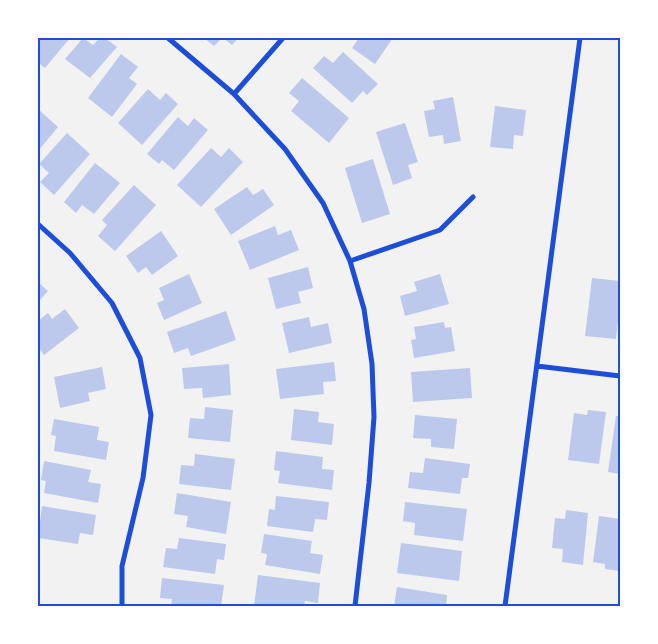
<svg xmlns="http://www.w3.org/2000/svg" width="658" height="644" viewBox="0 0 658 644" font-family="'PT Sans Narrow',sans-serif">
  <style>
    .building { fill: #bdc9ec }
    .lines { fill: none; stroke-linecap: round; stroke-linejoin: round }
    .minor { stroke: #1d4ed8; stroke-width: 5 }
    .neatline { fill: none; stroke: #1d4ed8; stroke-width: 2 }
  </style>
  <rect width="100%" height="100%" fill="#f2f2f2"/>
  <path class="building" d="M38,38h32l-25,30 -7,-6z
    M83,38l10,7 7,-7h5l12,9 -27,31 -25,-19z
    M204,38h18l-8,8z
    M223,38h15l-6,7z
    M359,38h34l-18,26 -23,-16z
    M343,52l35,32 -11,11 -4,-4 -11,12 -39,-35 11,-12 9,7z
    M121,54l17,13 -9,11 8,6 -25,33 -24,-19z
    M302,78l47,40 -20,25 -38,-32 8,-10 -10,-8z
    M148,89l12,11 6,-7 12,11 -36,41 -24,-22z
    M453,97l8,44 -17,3 -1,-9 -14,2 -5,-26 11,-2 -2,-8z
    M495,106l31,4 -3,26 -9,-1 -1,14 -23,-2z
    M38,109l20,18 -20,24z
    M178,117l10,9 6,-8 14,12 -34,40 -12,-10 -3,4 -12,-10z
    M405,123l13,39 -10,3 4,13 -19,7 -17,-53z
    M67,133l23,21 -36,41 -14,-13 9,-9 -10,-9z
    M211,148l10,9 8,-9 14,14 -42,45 -24,-22z
    M373,159l17,55 -28,9 -17,-55z
    M95,163l25,20 -26,31 -12,-9 -6,8 -12,-11z
    M134,185l22,20 -41,46 -17,-15 9,-11 -5,-5z
    M247,187l6,8 10,-6 11,16 -43,30 -17,-26z
    M275,226l3,9 13,-5 8,20 -49,20 -12,-29z
    M161,231l17,25 -26,19 -6,-8 -8,6 -12,-17z
    M308,267l5,21 -15,4 3,11 -25,6 -8,-31z
    M189,274l13,29 -38,17 -7,-17 7,-3 -5,-12z
    M440,274l9,30 -44,12 -5,-20 17,-5 -3,-9z
    M592,278l28,3v21l-4,37 -31,-3z
    M38,282l10,9 -10,11z
    M65,309l14,19 -35,27 -6,-9v-25l10,-8 4,6z
    M226,311l10,29 -45,16 -3,-8 -14,5 -7,-21z
    M309,317l2,10 17,-4 4,20 -43,10 -7,-30z
    M444,322l1,6 6,-1 4,24 -41,7 -3,-18 5,-1 -2,-12z
    M334,362l2,19 -13,1 1,12 -44,5 -4,-30z
    M229,364l2,31 -28,3 -1,-10 -18,1 -2,-21z
    M102,367l4,22 -18,4 2,8 -30,7 -6,-31z
    M470,368l2,30 -59,4 -2,-30z
    M205,407l28,3 -3,32 -42,-4 2,-20 14,1z
    M294,409l25,3 -1,10 16,2 -2,21 -41,-5z
    M588,410l18,2 -7,52 -31,-4 6,-47 13,2z
    M415,415l42,4 -3,30 -23,-2v-8l-18,-1z
    M616,416h4v58l-12,-2z
    M54,419l45,8 -2,13 12,2 -3,18 -52,-9 2,-15 -5,-1z
    M276,451l47,6 -1,12 12,1 -2,20 -54,-7 2,-12 -6,-1z
    M195,454l40,5 -4,31 -52,-6 2,-19 13,1z
    M425,458l45,6 -2,14h-6l-2,16 -52,-6 2,-16 13,1z
    M44,461l47,9 -3,12 13,2 -3,19 -54,-10 2,-12 -5,-1z
    M177,493l54,9 -5,32 -40,-7 2,-11 -14,-2z
    M276,496l53,6 -2,18 -12,-1 -2,13 -46,-6 2,-17 6,1z
    M405,502l62,7 -4,32 -49,-6 1,-12 -12,-2z
    M42,506l54,9 -3,20 -13,-2 -2,11 -40,-6z
    M566,510l22,3 -5,52 -21,-3 1,-13 -11,-1 3,-30 10,1z
    M599,516l21,3v52l-15,-2v-5l-12,-2z
    M264,534l48,7 -2,12 13,2 -3,19 -55,-9 2,-11 -6,-1z
    M179,538l47,6 -2,16 -7,-1 -2,15 -52,-7 3,-19 11,1z
    M401,543l61,8 -3,30 -62,-8z
    M258,575l62,8 -2,20 -13,-2 -1,5h-50z
    M162,578l62,7 -3,21h-50l1,-7 -12,-1z
    M397,587l50,8 -1,11h-52z"/>
  <g class="lines">
    <path class="minor" d="M168,38l66,56 51,55 38,54 27,58 14,48 8,55 2,53 -5,66 -14,123
      M234,94l49,-56
      M38,224l32,29 42,50 28,55 11,57 -8,63 -21,88v40
      M350,261l90,-31 33,-33
      M537,366l83,10
      M505,606l75,-568"/>
  </g>
  <rect width="658" height="644" fill="none" stroke="#ffffff" stroke-width="78"/>
  <rect x="39" y="39" width="580" height="566" class="neatline"/>
</svg>
